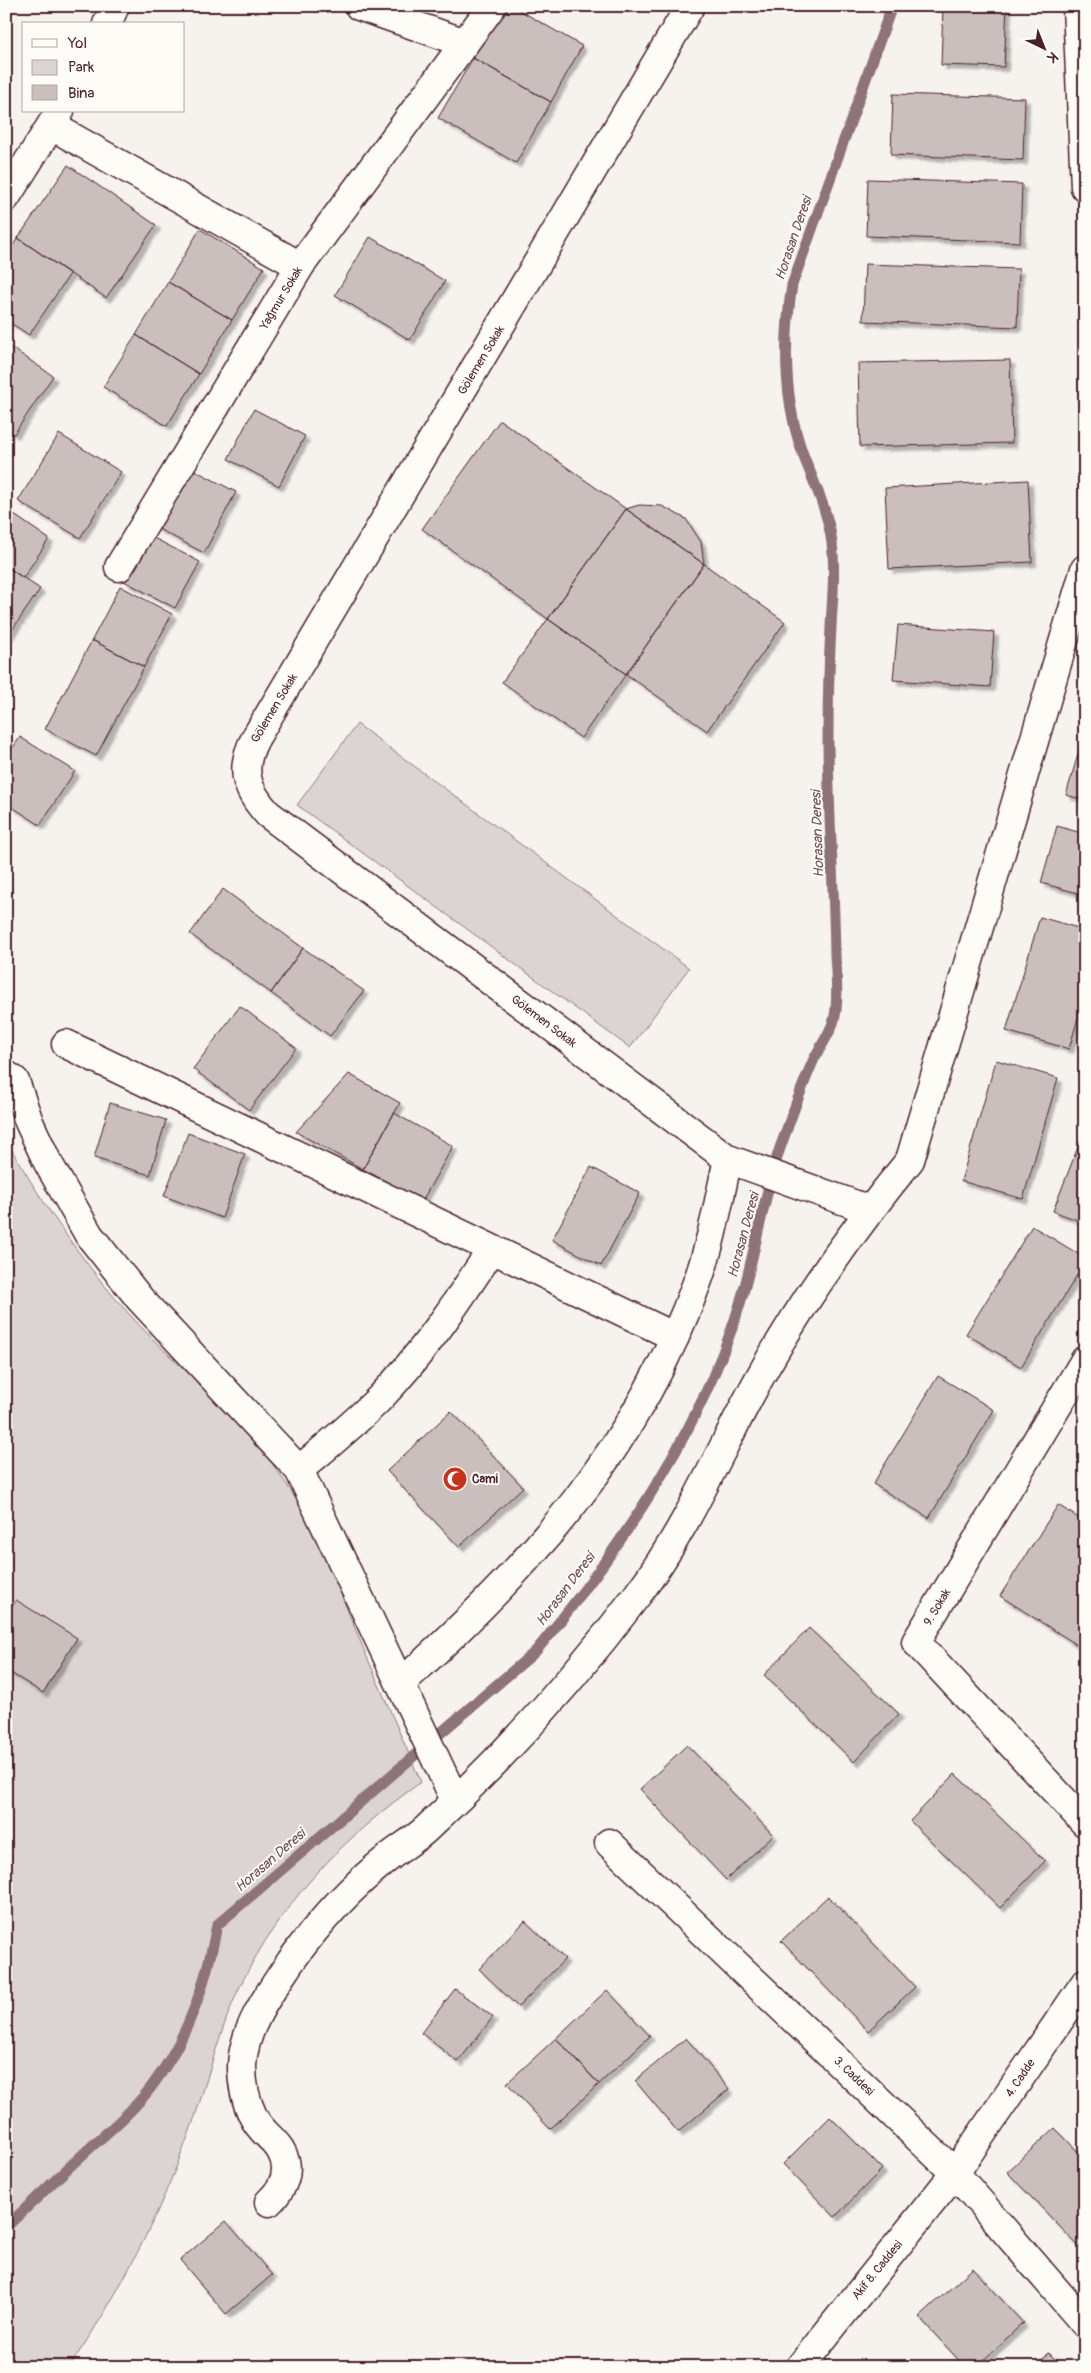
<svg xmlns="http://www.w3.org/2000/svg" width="1091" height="2373" viewBox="0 0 1091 2373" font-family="Pangolin,sans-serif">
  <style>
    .green { fill: #dcd4d2; stroke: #937a7e }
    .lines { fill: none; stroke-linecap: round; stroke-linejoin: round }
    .stream { stroke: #8e7378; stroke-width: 11 }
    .building { fill: #cbbfbe; stroke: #4a1f2b; filter: url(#shadow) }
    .minor-casing { stroke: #4a1f2b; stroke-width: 31 }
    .major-casing { stroke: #4a1f2b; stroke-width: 31 }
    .minor { stroke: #fdfcf7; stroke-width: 28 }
    .major { stroke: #fdfcf7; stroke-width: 28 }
    .labels { text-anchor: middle; stroke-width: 4; stroke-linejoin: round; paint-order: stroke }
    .street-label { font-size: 12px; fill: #4a1f2b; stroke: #fdfcf7 }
    .poi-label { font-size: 12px; font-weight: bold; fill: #4a1f2b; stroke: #fdfcf7; text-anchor: start }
    .water-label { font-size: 14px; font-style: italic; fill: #725058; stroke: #fdfcf7 }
  </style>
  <defs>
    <filter id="shadow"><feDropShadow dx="4.5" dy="4.5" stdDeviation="1" flood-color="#0004"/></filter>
  </defs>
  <rect width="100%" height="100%" fill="#f6f3ef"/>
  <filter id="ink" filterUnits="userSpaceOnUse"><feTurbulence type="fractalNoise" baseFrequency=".02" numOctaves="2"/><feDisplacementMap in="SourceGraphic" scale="10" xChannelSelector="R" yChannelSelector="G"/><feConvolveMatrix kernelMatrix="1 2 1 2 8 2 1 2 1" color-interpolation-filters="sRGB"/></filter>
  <g filter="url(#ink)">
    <path class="green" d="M357,724l332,244 -59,80 -333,-243z
      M6,1140c39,68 84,134 139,191 38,40 83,75 117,119 28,36 51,75 69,117 7,15 11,32 18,47 23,56 48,112 72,168 -70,50 -131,110 -172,187 -28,50 -39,106 -58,159 -30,84 -71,166 -122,239h-63z"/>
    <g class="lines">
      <path class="stream" d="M6,2227c28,-26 55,-53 84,-79 21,-19 44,-38 62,-62 36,-48 54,-102 65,-161l318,-273c78,-94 155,-205 196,-321 22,-60 29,-123 49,-183 11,-30 21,-60 34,-89 6,-12 16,-25 20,-39 5,-16 2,-47 1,-65 -1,-73 -7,-146 -7,-219 0,-36 1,-72 3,-109 1,-24 4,-49 2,-73 -2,-36 -16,-64 -29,-97 -21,-56 -21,-114 -12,-172l100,-279"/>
    </g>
    <path class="building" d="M502,6h10l70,40 -31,56 -78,-44z
      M943,6h64l-3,61 -63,-2z
      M473,58l78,44 -35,61 -78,-45z
      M893,94l132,4 -2,62 -132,-5z
      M68,165l88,60 -50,73 -88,-60z
      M868,179l154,5 -2,58 -154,-6z
      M200,229l64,39 -32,52 -64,-38z
      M370,237l75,44 -35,59 -75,-45z
      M18,238l52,36 -41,61 -23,-15v-65z
      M865,264l154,5 -2,58 -154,-6z
      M168,282l64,38 -33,54 -63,-39z
      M136,335l63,39 -32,52 -64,-39z
      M6,344l47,32 -39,58 -8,-5z
      M1010,360l2,83 -152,4 -2,-84z
      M254,409l51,27 -26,50 -51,-27z
      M500,420l126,89 -78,110 -126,-90z
      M59,434l62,38 -41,66 -62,-37z
      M185,465l51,27 -32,61 -51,-27z
      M1028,480l4,82 -143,7 -4,-81z
      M639,505l23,1 24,13 15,23 3,22 -78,-55z
      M626,509l78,55 -78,110 -78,-55z
      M7,510l42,29 -26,39 -17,-12z
      M148,535l52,27 -25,46 -51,-27z
      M704,564l81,58 -78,109 -81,-57z
      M6,566l34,23 -34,50z
      M120,586l52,28 -28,53 -52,-27z
      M548,619l78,55 -45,64 -79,-56z
      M898,625l96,7 -4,55 -97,-7z
      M92,640l52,27 -48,89 -51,-27z
      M1085,731v69l-19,-5z
      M20,737l55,34 -35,54 -34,-22v-45z
      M1057,826l28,8v61l-44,-12z
      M223,889l80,59 -32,45 -81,-59z
      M1040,917l45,13v64l-16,55 -63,-18z
      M303,948l61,43 -34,45 -59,-43z
      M240,1006l56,42 -47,62 -56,-41z
      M996,1060l62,18 -35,121 -62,-18z
      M349,1074l51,29 -37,66 -67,-37z
      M110,1103l56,17 -16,55 -56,-17z
      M394,1113l59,33 -31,55 -59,-32z
      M1085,1129v94l-32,-12z
      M188,1133l57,21 -23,64 -58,-22z
      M591,1167l49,26 -39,73 -49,-26z
      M1032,1226l53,32v4l-64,105 -55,-33z
      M938,1376l56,34 -65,108 -56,-34z
      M451,1411l72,76 -64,60 -72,-76z
      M1058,1505l27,17v128l-85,-54z
      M16,1600l61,38 -34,55 -37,-23v-54z
      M809,1628l90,86 -45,48 -90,-87z
      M687,1745l86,90 -47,45 -86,-91z
      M955,1774l90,87 -45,47 -90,-87z
      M828,1896l87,91 -47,44 -87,-90z
      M525,1921l40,38 -47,48 -39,-38z
      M455,1989l38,28 -35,45 -37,-29z
      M607,1990l43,46 -51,48 -43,-46z
      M556,2038l43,46 -49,45 -43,-46z
      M686,2038l43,51 -51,43 -43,-51z
      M830,2117l52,52 -47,48 -52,-53z
      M1055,2128l30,31v94l-78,-81z
      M226,2221l46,54 -46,39 -46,-54z
      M973,2268l50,55 -47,44h-11l-46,-50z
      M1049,2353l13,14h-28z"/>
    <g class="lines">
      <defs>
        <path id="minor" d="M359,6l106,37
          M690,6l-434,731c-17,31 -11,52 12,77l460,345 142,51
          M1077,6l8,181
          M52,126l248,140
          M119,567l181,-301 192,-260
          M66,1044l609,293
          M6,1075l9,6 14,41 18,39 42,74 51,64 159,171 156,330
          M1085,1360l-169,282 169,181
          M299,1470c27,-23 55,-46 80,-71 44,-45 79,-98 113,-150
          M400,1684c131,-118 237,-235 298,-404 14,-39 21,-81 30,-121
          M609,1843l346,330 130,151
          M269,2202c14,-13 23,-32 12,-51 -6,-12 -21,-19 -28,-35 -8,-16 -11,-32 -11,-50 1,-38 29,-75 49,-105 27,-38 61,-75 98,-104 11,-9 25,-17 36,-27 77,-71 150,-152 213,-236 53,-70 84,-151 127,-226 42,-74 91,-142 145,-208l175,-591
          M800,2367l155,-194 130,-190"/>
        <path id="major" d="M107,24l8,-18
          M6,197l54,-86"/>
      </defs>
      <use href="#minor" class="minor-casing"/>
      <use href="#major" class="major-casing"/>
      <use href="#minor" class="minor"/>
      <use href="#major" class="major"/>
    </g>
  </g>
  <defs>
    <symbol id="mosque-disc" viewBox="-11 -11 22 22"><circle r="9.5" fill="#c8321e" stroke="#fdfcf7"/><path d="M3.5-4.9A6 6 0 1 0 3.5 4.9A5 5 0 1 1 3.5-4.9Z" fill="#fff"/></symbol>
  </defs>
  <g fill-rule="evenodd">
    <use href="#mosque-disc" x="441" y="1465" width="28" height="28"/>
  </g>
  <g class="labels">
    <g class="street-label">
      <text transform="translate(281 298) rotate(-59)" y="4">Yağmur Sokak</text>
      <text transform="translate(481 360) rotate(-59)" y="4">Gölemen Sokak</text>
      <text transform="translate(274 708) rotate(-59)" y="4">Gölemen Sokak</text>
      <text transform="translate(544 1021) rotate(37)" y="4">Gölemen Sokak</text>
      <text transform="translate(937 1607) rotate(-59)" y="4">9. Sokak</text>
      <text transform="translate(854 2076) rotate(44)" y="4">3. Caddesi</text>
      <text transform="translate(1020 2078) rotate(-56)" y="4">4. Cadde</text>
      <text transform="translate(877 2270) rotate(-51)" y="4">Akif 8. Caddesi</text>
    </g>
    <g class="poi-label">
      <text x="472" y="1483">Cami</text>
    </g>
    <g class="water-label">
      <text transform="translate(793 238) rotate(-71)" y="5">Horasan Deresi</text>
      <text transform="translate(817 834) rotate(-92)" y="5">Horasan Deresi</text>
      <text transform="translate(743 1235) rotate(-75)" y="5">Horasan Deresi</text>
      <text transform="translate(565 1589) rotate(-53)" y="5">Horasan Deresi</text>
      <text transform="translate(270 1860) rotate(-41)" y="5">Horasan Deresi</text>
    </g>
  </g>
  <rect width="1091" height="2373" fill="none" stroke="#fdfcf7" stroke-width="25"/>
  <rect x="12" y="12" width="1066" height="2348" fill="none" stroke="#4a1f2b" stroke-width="2" filter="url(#ink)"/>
  <rect x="22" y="22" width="162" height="90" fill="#fdfcf7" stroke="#b5a4a5"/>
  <rect x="32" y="39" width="25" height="8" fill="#fdfcf7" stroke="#b5a4a5"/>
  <text x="68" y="48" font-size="15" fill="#4a1f2b">Yol</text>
  <rect x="32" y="60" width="25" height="15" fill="#dcd4d2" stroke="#b5a4a5"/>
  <text x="68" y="72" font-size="15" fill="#4a1f2b">Park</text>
  <rect x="32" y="85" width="25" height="15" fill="#cbbfbe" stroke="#b5a4a5"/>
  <text x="68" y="98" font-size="15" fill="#4a1f2b">Bina</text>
  <g transform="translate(1044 48) rotate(137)" stroke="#fdfcf7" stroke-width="4" paint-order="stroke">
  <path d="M0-4L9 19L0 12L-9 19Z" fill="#4a1f2b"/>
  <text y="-8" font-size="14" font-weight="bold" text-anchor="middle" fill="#4a1f2b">K</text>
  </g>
</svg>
